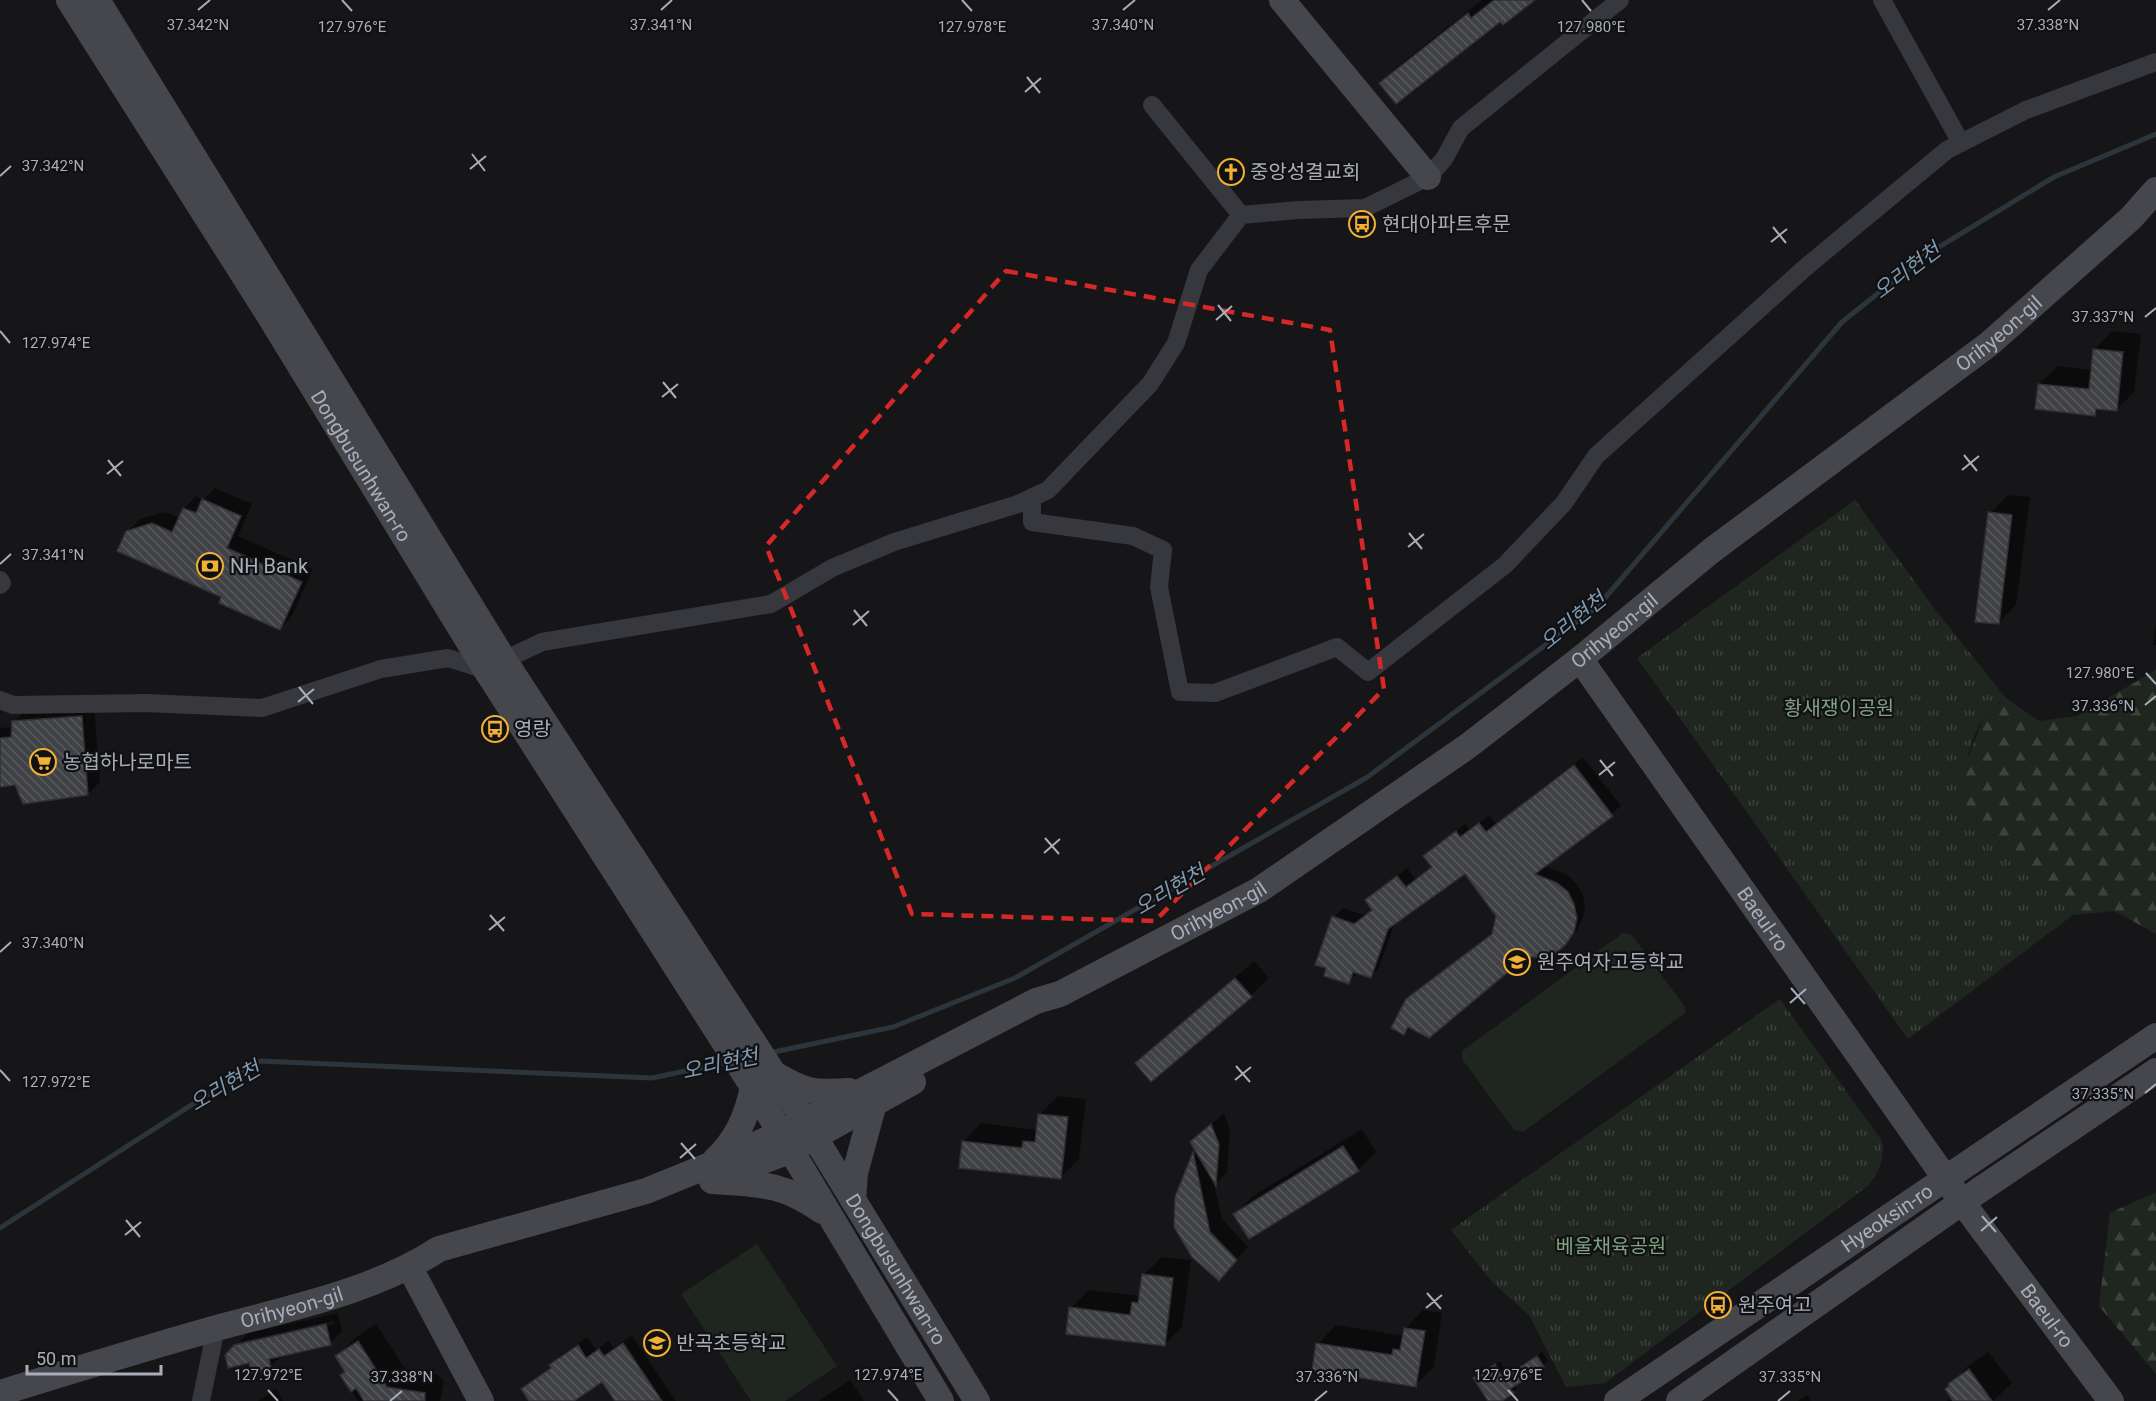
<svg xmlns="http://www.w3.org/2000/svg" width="2156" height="1401" viewBox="0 0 2156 1401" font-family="Roboto,'Noto Sans KR',sans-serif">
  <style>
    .grass { fill: #1e261f }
    .forest { fill: url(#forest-firs) }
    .park { fill: url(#park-tufts) }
    .shadow { fill: #0007 }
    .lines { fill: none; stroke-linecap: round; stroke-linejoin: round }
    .stream { stroke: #2c353c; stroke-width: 5 }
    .building { fill: url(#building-back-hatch); stroke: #303034; stroke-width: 1.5 }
    .street { stroke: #37383d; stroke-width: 18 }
    .secondary { stroke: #45474d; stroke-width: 26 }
    .marked { fill: none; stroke: #d62828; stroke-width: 4.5; stroke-dasharray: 12 8; stroke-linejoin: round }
    .ticks { fill: none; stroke: #a8adb8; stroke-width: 2 }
    .labels { text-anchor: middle; stroke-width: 4.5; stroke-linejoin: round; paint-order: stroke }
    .poi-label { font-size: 20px; fill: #a8adb8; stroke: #111113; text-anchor: start }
    .street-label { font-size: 20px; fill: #a8adb8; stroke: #111113 }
    .park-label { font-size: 20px; fill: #7fa381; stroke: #111113 }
    .water-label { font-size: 21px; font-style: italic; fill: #7f9bb3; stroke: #111113 }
    .ticks-label { font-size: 15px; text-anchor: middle; fill: #a8adb8; stroke: #111113; stroke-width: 4.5; stroke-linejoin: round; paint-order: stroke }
  </style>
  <defs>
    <pattern id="forest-firs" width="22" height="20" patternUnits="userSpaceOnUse" patternTransform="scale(1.5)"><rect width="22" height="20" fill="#1e261f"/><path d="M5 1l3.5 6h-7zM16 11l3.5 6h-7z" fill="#3c433d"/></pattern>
    <pattern id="park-tufts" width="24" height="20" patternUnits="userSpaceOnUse" patternTransform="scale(1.5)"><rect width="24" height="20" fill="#1e261f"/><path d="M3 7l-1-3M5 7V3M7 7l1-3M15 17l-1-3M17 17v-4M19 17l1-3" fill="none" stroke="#3c433d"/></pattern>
    <pattern id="building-back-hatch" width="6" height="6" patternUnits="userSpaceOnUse" patternTransform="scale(1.5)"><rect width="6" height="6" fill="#404145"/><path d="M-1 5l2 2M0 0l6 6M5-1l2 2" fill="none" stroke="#595a5e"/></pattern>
  </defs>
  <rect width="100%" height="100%" fill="#161618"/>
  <path class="grass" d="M1623,933l9,2 53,72v6l-162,119 -9,-2 -52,-71v-8z
    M757,1244l80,122 -52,35h-34l-70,-107z"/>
  <path class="forest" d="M2156,670v264l-42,-23 -41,4 -58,-60 -53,-47 -1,-25 3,-16 20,-49 22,-20 33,23 38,-5z
    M2156,1192v182l-57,-68 11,-93z"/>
  <path class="park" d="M1855,500l82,112 69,86c-7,6 -15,12 -21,19 -17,21 -24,65 -23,91l53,47 58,60 -165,124 -271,-381z
    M1780,999l102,142c2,19 -2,29 -13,44l-264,198 -39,4 -37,-72 -37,-33 -41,-52z"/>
  <path class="shadow" d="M1482,0h51l-152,83 18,-18z
    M2112,331l29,3 -7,58 -18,18 -15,-2 -6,6 -56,-30 19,-18 34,4 2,-20z
    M215,488l37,16 -14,32 75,33 -21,47 -12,13 -57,-32 -96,-65 13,-13 25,-7 15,6 4,-10 12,-12 7,4z
    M2008,495l22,2 -14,108 -18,18 -8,-110z
    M2156,623v22h-3z
    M94,704l6,78 -12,12 -72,-10 -16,2v-58l13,-1 1,-5 12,-12z
    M1583,757l38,49 -77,60 22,8 10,9 7,12 2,13 -3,13 -7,12 -10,9 -40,14 -121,77 3,-33 87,-68 4,-17 -33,-43 -70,50 -16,46 -9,8 -12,-4 -10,11 -14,-66 9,-9 21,7 9,-6 3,-17 31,-24 9,12 17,-14 -8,-10 40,-32 5,6 19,-15 7,9z
    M1254,961l15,17 -19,18 -113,67z
    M1058,1096l28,3 -7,60 -19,19 -97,-36 18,-19 56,7 3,-16z
    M1224,1113l6,18 -3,41 -13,13 8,34 26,28 -29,32 -43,-82 21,-46 -5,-9z
    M1362,1129l14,23 -18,18 -123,44 18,-18z
    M1162,1257l29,3 -9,67 -18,18 -93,-37 18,-18 52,6 2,-21z
    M1423,1310l19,3 -8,54 -19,18 -97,-41 18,-19 68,11 1,-7z
    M338,1313l4,18 -12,12 -47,11 -13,13 -44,-12 11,-11 97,-20 -1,-3 -94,21 9,-9z
    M376,1324l29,45 31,5 8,7 -4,20h-82l-16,-26 4,-4 -9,-15 18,-18z
    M632,1335l44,66h-59l-14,-21 -31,21h-39l-10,-12 29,-22 -1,-2 9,-9 27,-19 9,13 13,-9 4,7z
    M1542,1352l6,9 -5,5 -28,18 2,4 -4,4 -14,9h-10l-10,-27 21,-13 8,13z
    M1988,1352l24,31 -19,18h-47l6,-4 -2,-13 18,-18z
    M850,1380l14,21h-45z
    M276,1389l7,12h-25z
    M1807,1395l4,6h-13z"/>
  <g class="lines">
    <path class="stream" d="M769,1053l124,-26 122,-49 351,-200 232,-172 244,-284 84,-67 128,-78 102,-43
      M0,1228l260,-167 392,17 76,-16"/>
  </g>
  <path class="building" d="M1494,0h41l-32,25 -3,-3 -104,82 -17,-21 89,-70 3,5z
    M2093,349l30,3 -6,59 -21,-2 -1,7 -60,-7 3,-25 51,5z
    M202,499l39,17 -14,32 75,34 -22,48 -61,-27 2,-6 -104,-46 9,-20 26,-8 20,9 11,-24 13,5z
    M1988,512l24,3 -13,109 -24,-2z
    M82,716l6,79 -65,9 -8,-19 -15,2v-49l11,-1 1,-16z
    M1574,765l39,51 -78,58 22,9 11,9 6,12 3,14 -3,14 -8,12 -10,9 -14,4h-16l-97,81 -21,-11 -4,8 -13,-7 15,-29 86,-65 4,-18 -31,-42 -77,55 -17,49 -18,-6 -4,12 -25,-8 2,-8 -11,-3 17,-49 22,8 18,-14 -7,-10 32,-24 9,11 26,-20 -9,-11 33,-25 4,6 19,-14 7,9z
    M1235,978l17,19 -101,85 -16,-19z
    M1038,1114l30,3 -7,62 -102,-11 3,-27 60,7 1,-7 12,1z
    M1211,1124l8,20 -3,42 -26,-44z
    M1343,1146l16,25 -110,68 -16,-25z
    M1193,1152l17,80 27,28 -18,21 -27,-24 -18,-30 1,-30z
    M1142,1274l31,4 -8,68 -99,-12 3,-27 61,8 2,-13 6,1z
    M326,1324l5,21 -62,14 2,9 -20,5 -2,-10 -21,5 -3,-13 9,-10z
    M1404,1328l21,3 -9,56 -104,-17 4,-27 76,12 1,-6 7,1z
    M358,1341l29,46 38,6v8h-61l-8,-13 -5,4 -11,-17 5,-3 -10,-16z
    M623,1343l39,58h-47l-13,-19 -28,19h-45l-8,-12 30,-21 -2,-3 29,-20 8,13 13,-9 5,7z
    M1537,1356l7,11 -34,22 4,4 -12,8h-14l-15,-23 22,-14 8,14z
    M1969,1369l23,32h-39l-8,-12 4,-3 -1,-2z"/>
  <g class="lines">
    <path class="street" d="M1882,0l79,143
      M1152,105l89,110
      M1032,497v25l101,14 30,14 -4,37 21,105 35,1 122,-46 31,25 137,-107 59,-62 32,-47 210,-189 141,-117 79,-40 130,-48
      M0,580l2,3 -2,2
      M504,660l38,-18 229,-38 61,-36 62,-26 124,-38 30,-14 102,-106 26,-41 23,-73 42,-55 57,-5 67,-2 63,-31 16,-18 17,-31 159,-128
      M0,700l13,5 133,-2 116,5 119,-39 67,-11 38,12
      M201,1401l15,-73"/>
    <g class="secondary">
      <path id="s1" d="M69,0l198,312 219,358 267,417 188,314"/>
      <path id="s2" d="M97,0l407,660 300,460 173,281"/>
      <path d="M1282,0l146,177"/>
      <path id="s3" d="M1580,659l382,543 149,199"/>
      <path d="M776,1075c30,18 40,18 73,16"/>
      <path d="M715,1160c22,-20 32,-44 38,-73"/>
      <path d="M734,1172l55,-21 124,-69"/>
      <path d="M712,1181c47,3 71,2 110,30"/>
      <path d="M853,1200l2,-27 19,-70"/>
      <path d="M410,1268l71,133"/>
      <path id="s4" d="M0,1393c71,-22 142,-44 213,-64 76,-21 160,-37 226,-80l207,-58 64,-26 69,-31 257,-133 24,-7 199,-104 209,-144 112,-87 131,-108 278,-207 142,-126 25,-28"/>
      <path id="s5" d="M1617,1401l539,-365"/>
      <path d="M1679,1401l283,-199 194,-131"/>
    </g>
  </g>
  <path class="marked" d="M1006,271l324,59 54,359 -229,232 -243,-7 -146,-368z"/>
  <path class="ticks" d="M342,0l10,11M962,0l10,11M1582,0l9,11M198,10l12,-10M661,10l11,-10M1123,10l12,-10M2048,10l12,-10M1027,77l13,16M1025,92l16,-14M472,154l13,17M470,169l16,-13M0,176l11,-10M1773,227l13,16M1771,242l16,-13M1218,305l13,16M2145,317l11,-9M1216,320l16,-14M0,331l10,12M663,382l13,16M662,397l16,-13M1964,455l13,16M108,460l13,16M1962,470l17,-14M107,474l16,-13M1409,533l13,16M1408,547l16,-13M0,564l11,-10M854,610l13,16M853,625l16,-14M2146,673l10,11M299,687l14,17M298,702l16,-13M2145,705l11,-9M1600,760l13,16M1599,775l16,-13M1045,838l14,16M1044,853l16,-14M490,915l14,16M489,930l16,-13M0,952l11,-10M1791,988l14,16M1790,1003l16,-14M1236,1066l14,16M0,1070l10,11M1235,1080l16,-13M2145,1093l11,-9M681,1143l14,16M680,1158l16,-14M1982,1216l14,16M126,1220l14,17M1981,1231l16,-14M125,1235l16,-13M1427,1293l14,16M1426,1308l16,-13M268,1390l10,11M888,1390l10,11M1508,1390l10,11M390,1401l12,-10M1315,1401l12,-10M1778,1401l12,-10"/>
  <defs>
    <symbol id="church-ring" viewBox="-11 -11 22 22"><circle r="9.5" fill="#111113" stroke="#f2b134" stroke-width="1.5"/><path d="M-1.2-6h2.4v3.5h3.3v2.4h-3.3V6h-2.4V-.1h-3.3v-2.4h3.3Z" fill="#f2b134"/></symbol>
    <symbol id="bus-ring" viewBox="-11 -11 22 22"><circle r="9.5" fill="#111113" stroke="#f2b134" stroke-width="1.5"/><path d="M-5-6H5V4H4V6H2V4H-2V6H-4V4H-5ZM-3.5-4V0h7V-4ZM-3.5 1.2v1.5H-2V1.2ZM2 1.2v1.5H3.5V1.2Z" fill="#f2b134"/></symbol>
    <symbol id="bank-ring" viewBox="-11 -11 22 22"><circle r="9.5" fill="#111113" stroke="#f2b134" stroke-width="1.5"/><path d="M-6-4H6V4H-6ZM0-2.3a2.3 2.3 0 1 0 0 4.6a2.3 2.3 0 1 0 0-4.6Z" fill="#f2b134"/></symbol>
    <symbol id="supermarket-ring" viewBox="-11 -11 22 22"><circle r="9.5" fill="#111113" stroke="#f2b134" stroke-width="1.5"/><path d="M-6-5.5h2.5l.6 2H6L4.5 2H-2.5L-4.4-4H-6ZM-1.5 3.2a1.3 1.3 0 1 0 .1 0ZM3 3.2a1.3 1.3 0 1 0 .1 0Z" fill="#f2b134"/></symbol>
    <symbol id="school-ring" viewBox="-11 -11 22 22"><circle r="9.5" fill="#111113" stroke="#f2b134" stroke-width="1.5"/><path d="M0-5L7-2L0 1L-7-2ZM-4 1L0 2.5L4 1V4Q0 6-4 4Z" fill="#f2b134"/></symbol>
  </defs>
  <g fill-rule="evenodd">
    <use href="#church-ring" x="1216" y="157" width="30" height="30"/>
    <use href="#bus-ring" x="1347" y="209" width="30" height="30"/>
    <use href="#bank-ring" x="195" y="551" width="30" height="30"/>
    <use href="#bus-ring" x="480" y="714" width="30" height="30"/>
    <use href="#supermarket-ring" x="28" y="747" width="30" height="30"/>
    <use href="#school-ring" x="1502" y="947" width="30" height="30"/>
    <use href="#bus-ring" x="1703" y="1290" width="30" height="30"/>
    <use href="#school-ring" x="642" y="1328" width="30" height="30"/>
  </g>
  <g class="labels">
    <g class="poi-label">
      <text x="1250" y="179">중앙성결교회</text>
      <text x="1382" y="231">현대아파트후문</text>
      <text x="230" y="573">NH Bank</text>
      <text x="514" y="736">영랑</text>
      <text x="63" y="769">농협하나로마트</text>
      <text x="1537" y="969">원주여자고등학교</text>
      <text x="1738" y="1312">원주여고</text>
      <text x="676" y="1350">반곡초등학교</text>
    </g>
    <g class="street-label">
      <text dy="7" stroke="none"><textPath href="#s4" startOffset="2288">Orihyeon-gil</textPath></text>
      <text dy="7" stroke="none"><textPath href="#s1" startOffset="550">Dongbusunhwan-ro</textPath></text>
      <text dy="7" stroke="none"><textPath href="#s4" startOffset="1802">Orihyeon-gil</textPath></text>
      <text dy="7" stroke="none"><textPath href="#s4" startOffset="1316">Orihyeon-gil</textPath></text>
      <text dy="7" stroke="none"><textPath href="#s3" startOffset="318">Baeul-ro</textPath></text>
      <text dy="7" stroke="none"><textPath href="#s5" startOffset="326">Hyeoksin-ro</textPath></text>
      <text dy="7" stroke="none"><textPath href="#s2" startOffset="1500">Dongbusunhwan-ro</textPath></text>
      <text dy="7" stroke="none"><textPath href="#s4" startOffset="304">Orihyeon-gil</textPath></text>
      <text dy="7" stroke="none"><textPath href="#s3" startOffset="806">Baeul-ro</textPath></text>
    </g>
    <g class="park-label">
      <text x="1839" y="715">황새쟁이공원</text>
      <text x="1611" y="1253">베울채육공원</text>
    </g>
    <g class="water-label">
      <text transform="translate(1907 271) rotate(-37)" y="7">오리현천</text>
      <text transform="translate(1573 621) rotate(-39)" y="7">오리현천</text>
      <text transform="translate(1170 890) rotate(-30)" y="7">오리현천</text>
      <text transform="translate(720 1064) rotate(-12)" y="7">오리현천</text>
      <text transform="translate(225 1086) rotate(-30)" y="7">오리현천</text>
    </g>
  </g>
  <g class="ticks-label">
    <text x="198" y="30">37.342°N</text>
    <text x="661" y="30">37.341°N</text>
    <text x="1123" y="30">37.340°N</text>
    <text x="2048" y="30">37.338°N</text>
    <text x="352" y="32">127.976°E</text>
    <text x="972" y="32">127.978°E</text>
    <text x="1591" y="32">127.980°E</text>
    <text x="53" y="171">37.342°N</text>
    <text x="2103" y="322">37.337°N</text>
    <text x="56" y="348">127.974°E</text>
    <text x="53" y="560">37.341°N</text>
    <text x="2100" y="678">127.980°E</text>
    <text x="2103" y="711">37.336°N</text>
    <text x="53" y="948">37.340°N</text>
    <text x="56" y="1087">127.972°E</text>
    <text x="2103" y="1099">37.335°N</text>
    <text x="268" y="1380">127.972°E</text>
    <text x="888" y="1380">127.974°E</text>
    <text x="1508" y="1380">127.976°E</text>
    <text x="402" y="1382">37.338°N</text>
    <text x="1327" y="1382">37.336°N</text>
    <text x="1790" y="1382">37.335°N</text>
  </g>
  <path d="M27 1365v9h134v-9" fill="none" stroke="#a8adb8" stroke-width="3"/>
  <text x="36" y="1365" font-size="18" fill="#a8adb8" stroke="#111113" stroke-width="4.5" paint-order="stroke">50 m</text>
</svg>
